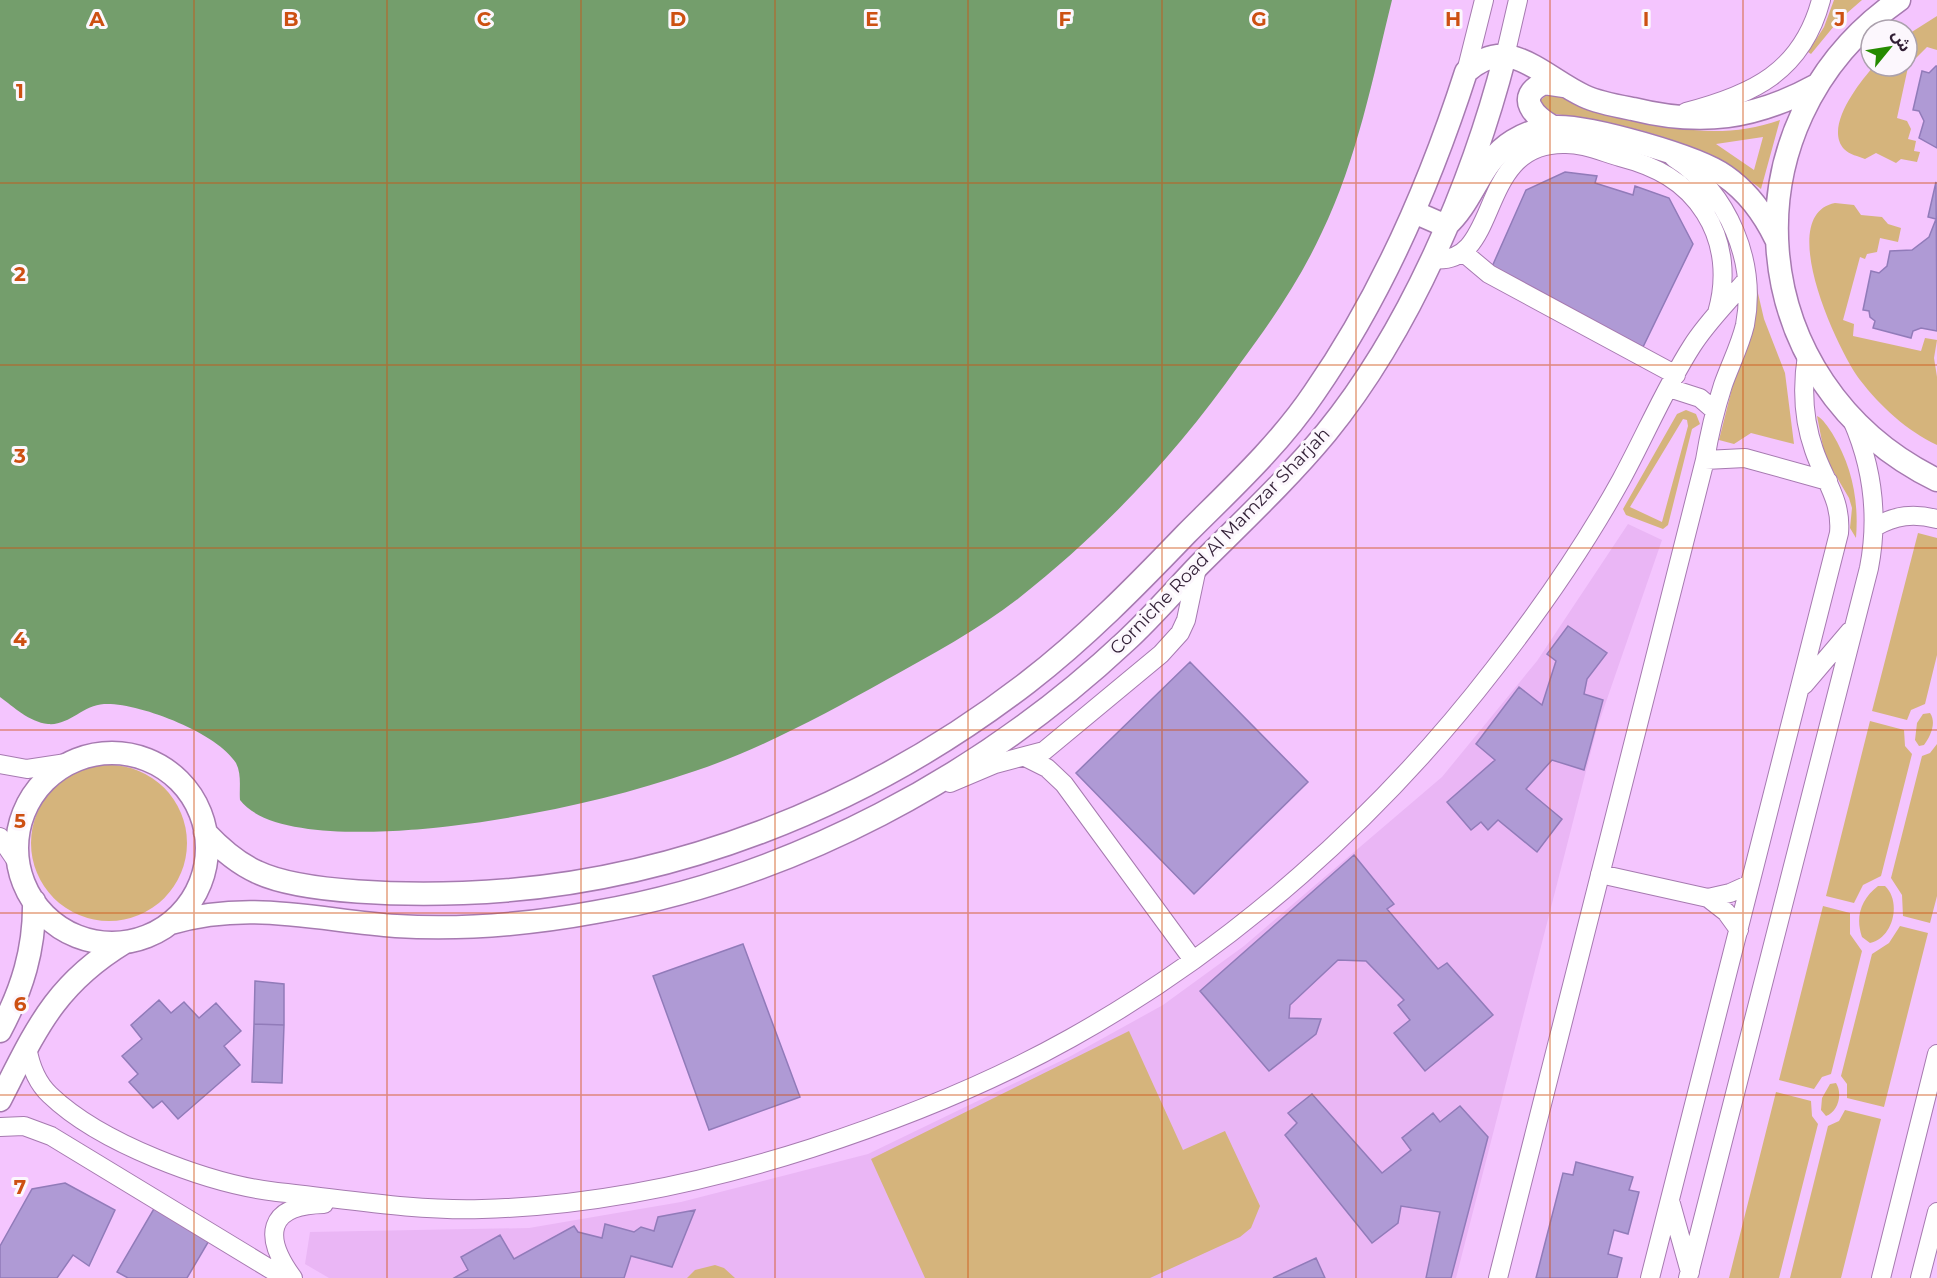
<svg xmlns="http://www.w3.org/2000/svg" width="1937" height="1278" viewBox="0 0 1937 1278" font-family="Montserrat,'Noto Sans Arabic',sans-serif">
  <style>
    .built { fill: #eab6f5 }
    .green { fill: #d5b47c; fill-rule: evenodd }
    .water { fill: #749e6c }
    .building { fill: #af9ad5; stroke: #917bb9; stroke-width: 1.5 }
    .lines { fill: none; stroke-linecap: round; stroke-linejoin: round }
    .minor-casing { stroke: #a67ab0; stroke-width: 20 }
    .major-casing { stroke: #a67ab0; stroke-width: 25 }
    .minor { stroke: #fff; stroke-width: 18 }
    .major { stroke: #fff; stroke-width: 22 }
    .grid { fill: none; stroke: #cd5012; stroke-width: 1.5; stroke-opacity: 0.55 }
    .labels { text-anchor: middle; stroke-width: 6; stroke-linejoin: round; paint-order: stroke }
    .street-label { font-size: 18px; fill: #311f35; stroke: #fcf7fd }
    .grid-label { font-size: 20px; text-anchor: middle; font-weight: bold; fill: #cd5012; stroke: #fcf7fd; stroke-width: 6; stroke-linejoin: round; paint-order: stroke }
  </style>
  <rect width="100%" height="100%" fill="#f4c5fe"/>
  <path class="built" d="M1628,524l34,16 -65,188 -141,550h-1127l-24,-14 5,-32 219,-4 152,-26 187,-48 201,-97 94,-52 81,-59 198,-169 95,-116z"/>
  <path class="green" d="M1834,0h28l-23,20 -28,34 -3,-2 16,-25z
    M1937,16v34l-10,-3 -12,12 -5,-1 -13,60 10,3 4,8 -3,10 8,2 -2,10 6,1 -3,10 -16,-3 -5,4 -20,-10 -11,6c-7,-3 -15,-4 -21,-10 -20,-22 15,-66 30,-83h33v-31z
    M1550,92c76,25 151,56 230,28l-19,69c-61,-50 -137,-66 -213,-76l-7,-9v-4zM1763,137l-9,33 -38,-26z
    M1835,203l19,2 7,10 21,2 6,7 13,4 -3,14 -18,-4 -3,14 -10,2 -2,5 -5,-2 -17,63 11,4 -1,12 68,15 4,-13 12,2 -3,18 3,19v68c-30,-14 -57,-39 -77,-65 -22,-29 -86,-165 -25,-177z
    M1757,289l7,30 21,54 9,71 -43,-11 -17,11 -15,-4z
    M1686,410l10,4 4,10 -8,5 -24,96 -5,4 -37,-14 -3,-6 54,-95zM1683,419l4,1 1,6 -26,96 -32,-15z
    M1817,416c6,3 11,11 15,17 20,33 27,67 24,105l-6,-10 2,-20 -3,-10 -24,-41z
    M1918,533l19,5v117l-12,49 -14,6 -4,10 -35,-9z
    M1930,713c7,10 0,24 -6,32l-5,1 -4,-6 2,-17 6,-9z
    M1870,721l34,9 1,16 7,8 -31,122 -18,9 -9,18 -28,-7z
    M1937,744v152l-7,27 -27,-7 -1,-21 -11,-17 31,-122 8,-3z
    M31 843a78 78 0 1 1 156 0a78 78 0 1 1-156 0Z
    M1878,886h7c17,16 8,52 -15,57l-8,-6c-7,-20 -1,-38 16,-51z
    M1823,906l27,7v21l12,17 -31,123 -9,3 -8,12 -35,-9z
    M1900,926l28,7 -44,174 -37,-9v-14l-6,-8 31,-122 17,-11z
    M1129,1031l54,119 42,-19 35,75 -9,22 -11,9 -90,41h-225l-54,-119z
    M1836,1083c7,11 2,29 -10,33l-5,-6 1,-12 8,-14z
    M1776,1092l35,9 1,15 6,8 -39,154h-50z
    M1845,1110l36,9 -40,159h-51l38,-152 11,-5z
    M715,1265l9,3 11,10h-48l8,-8z"/>
  <path class="water" d="M0,0h1392c-19,77 -35,160 -70,232 -22,48 -52,91 -83,133 -62,88 -135,166 -220,233 -41,32 -88,57 -133,82 -61,34 -125,69 -191,91 -79,27 -162,45 -244,55 -50,6 -179,17 -211,-26 -1,-12 2,-25 -4,-37 -18,-30 -98,-61 -132,-59 -21,1 -35,22 -56,20 -19,-2 -34,-17 -48,-27z"/>
  <path class="building" d="M1936,66h1v82l-18,-10 5,-17 -5,-10 -6,-1 9,-39 7,2z
    M1565,172l32,4 -2,7 38,12 2,-9 34,12 24,46 -50,103 -152,-78 35,-79z
    M1936,182l1,149 -16,-3 -8,3 -2,7 -38,-10 2,-7 -5,-4 -1,-6 -6,-1 8,-39 8,2 8,-7 3,-15 22,-1 17,-13 7,-18 -8,-2z
    M1568,626l39,27 -20,26 -3,15 19,6 -19,70 -32,-10 -26,29 36,30 -25,33 -39,-32 -10,10 -7,-8 -10,8 -24,-28 48,-42 -19,-16 43,-57 23,18 14,-44 -9,-7z
    M1190,662l118,120 -114,112 -118,-121z
    M1354,855l40,49 -7,5 51,60 9,-6 46,52 -68,56 -31,-38 16,-13 -12,-15 6,-5 -38,-39 -28,-1 -48,45 -1,13 32,1 -5,15 -47,37 -69,-80z
    M743,944l57,153 -91,33 -56,-154z
    M255,981l29,3v41l-30,-1z
    M159,1000l12,13 13,-11 15,16 17,-15 25,28 -17,15 16,19 -62,54 -16,-18 -9,7 -24,-26 9,-8 -16,-18 20,-17 -11,-14z
    M254,1024l30,1 -2,58 -30,-1z
    M1312,1094l70,79 29,-23 -9,-12 31,-25 7,9 20,-16 28,31 -37,141h-25l14,-66 -39,-6 -3,17 -26,20 -87,-108 12,-12 -9,-10z
    M1576,1162l57,15 -4,13 10,2 -11,42 -14,-4 -6,24 14,4 -5,20h-81l27,-105 10,2z
    M65,1183l50,27 -26,56 -16,-11 -16,23h-57v-32l32,-57z
    M155,1207l55,32 -23,39h-59l-11,-6z
    M695,1210l-23,57 -41,-11 -7,22h-170l14,-8 -7,-13 39,-22 14,24 60,-33 4,6 24,6 3,-14 29,8 7,-5 13,4 4,-14z
    M1316,1258l9,20h-52z"/>
  <g class="lines">
    <defs>
      <path id="minor" d="M1505,56l13,-56
        M1466,72l18,-72
        M1686,112c66,-17 116,-40 135,-112
        M1464,253l25,21 187,101
        M1431,259c72,10 43,-115 132,-115 19,-1 39,8 57,13 35,9 65,24 85,56 19,30 22,66 12,100
        M1669,388l31,10 15,13
        M1705,460l40,-2 83,23
        M1875,527c20,-12 39,-14 62,-8
        M1804,685l46,-54
        M1025,757l22,11 17,16 129,176
        M0,764l27,5 46,-7
        M950,783l45,-19 49,-13 117,-97 19,-21 6,-13 11,-52
        M0,837l19,28
        M1600,874l108,24 18,14 13,18
        M1708,898l22,-5 20,-9
        M27,1047c3,17 9,35 23,48 50,48 158,89 227,97 68,7 136,19 205,17 111,-3 224,-27 330,-61 89,-29 177,-64 259,-110 163,-91 309,-221 423,-369 46,-59 90,-122 127,-189 24,-44 44,-92 71,-134 15,-24 37,-45 55,-67
        M0,1127l24,-1 27,10 234,142
        M1671,1204l19,68
        M293,1278c-30,-41 -27,-73 31,-74
        M1498,1278l207,-818c4,-25 10,-50 18,-75 7,-20 17,-39 22,-60 12,-63 -16,-132 -71,-167
        M1650,1278l189,-745c3,-33 -15,-53 -25,-83 -11,-31 -12,-63 -7,-95
        M1688,1278l181,-710c10,-52 4,-100 -17,-148
        M1881,1278l56,-224
        M1920,1278l17,-66"/>
      <path id="major" d="M1899,0c-179,125 -157,385 38,480
        M1553,127c-18,-10 -39,-30 -9,-44l20,3
        M1414,212l32,14c28,-25 34,-65 67,-85 13,-8 28,-13 43,-14 34,-1 141,29 169,49 23,16 39,38 51,63
        M17 848a95 95 0 1 1 190 0a95 95 0 1 1-190 0Z
        M205,832c16,17 32,31 52,40 46,22 154,23 206,21 205,-7 403,-86 565,-211 57,-44 108,-96 158,-148 44,-44 93,-89 128,-141 68,-98 116,-209 152,-321 13,-12 28,-19 46,-15 25,7 48,28 72,39 15,7 33,10 49,13 68,17 122,10 184,-24
        M171,923c78,-23 146,-3 225,3 66,4 135,-2 200,-14 196,-34 386,-136 530,-271 26,-24 49,-51 73,-76 43,-43 88,-85 127,-132 84,-103 146,-249 179,-377
        M0,1031c22,-41 35,-82 34,-130
        M0,1100c36,-70 54,-115 125,-158"/>
    </defs>
    <use href="#minor" class="minor-casing"/>
    <use href="#major" class="major-casing"/>
    <use href="#minor" class="minor"/>
    <use href="#major" class="major"/>
  </g>
  <path class="grid" d="M194,0v1278M387,0v1278M581,0v1278M775,0v1278M968,0v1278M1162,0v1278M1356,0v1278M1550,0v1278M1743,0v1278M0,183h1937M0,365h1937M0,548h1937M0,730h1937M0,913h1937M0,1095h1937"/>
  <g class="labels">
    <g class="street-label">
      <text transform="translate(1220 541) rotate(-46)" y="6">Corniche Road Al Mamzar Sharjah</text>
    </g>
  </g>
  <g class="grid-label">
    <text x="97" y="26">A</text>
    <text x="291" y="26">B</text>
    <text x="484" y="26">C</text>
    <text x="678" y="26">D</text>
    <text x="872" y="26">E</text>
    <text x="1065" y="26">F</text>
    <text x="1259" y="26">G</text>
    <text x="1453" y="26">H</text>
    <text x="1646" y="26">I</text>
    <text x="1840" y="26">J</text>
    <text x="20" y="98">1</text>
    <text x="20" y="281">2</text>
    <text x="20" y="463">3</text>
    <text x="20" y="646">4</text>
    <text x="20" y="828">5</text>
    <text x="20" y="1011">6</text>
    <text x="20" y="1194">7</text>
  </g>
  <g transform="translate(1889 48) rotate(60)"><circle r="28" fill="#fcf7fd" stroke="#aba1ad" stroke-width="1.5"/>
  <path d="M0-4.5L10 22L0 15L-10 22Z" fill="#258a00"/>
  <text y="-9" font-size="16" font-weight="bold" text-anchor="middle" fill="#311f35">ش</text>
  </g>
</svg>
